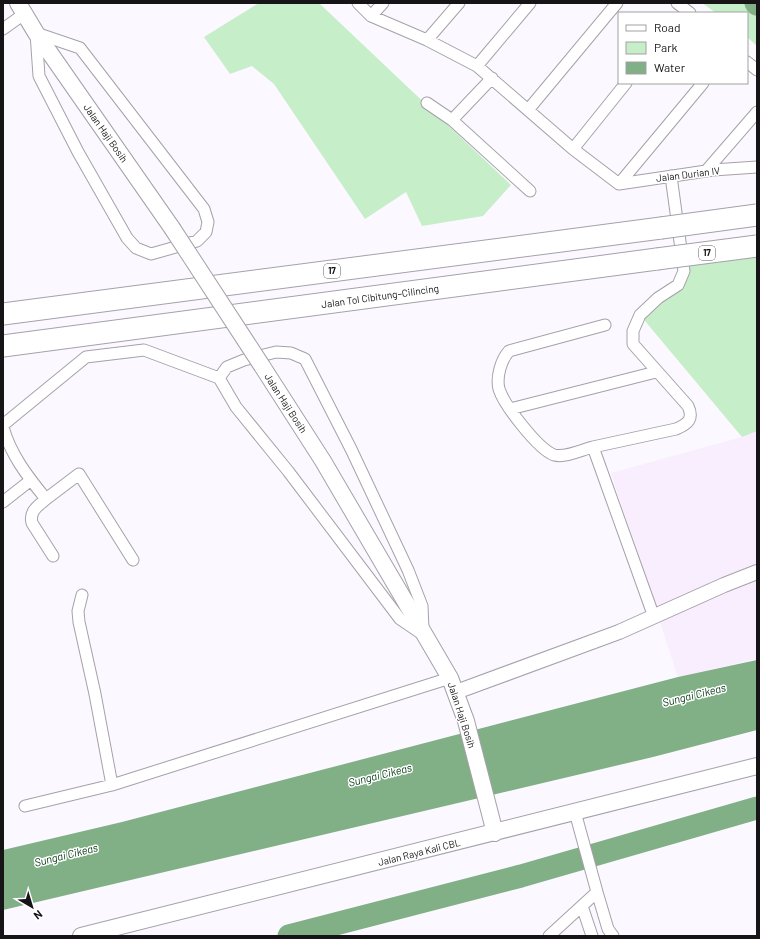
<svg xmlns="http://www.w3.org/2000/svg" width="760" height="939" viewBox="0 0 760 939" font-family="Barlow,sans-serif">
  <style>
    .built { fill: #f9eefd }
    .green { fill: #c6eec9 }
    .water { fill: #81af86 }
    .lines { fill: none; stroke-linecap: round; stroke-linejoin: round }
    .river { stroke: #81af86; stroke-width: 23 }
    .minor-casing { stroke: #a6a1a9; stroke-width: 13 }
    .tertiary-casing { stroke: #a6a1a9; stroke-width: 16 }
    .secondary-casing { stroke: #a6a1a9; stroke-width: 18 }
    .motorway-casing { stroke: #a6a1a9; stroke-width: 23 }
    .minor { stroke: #fff; stroke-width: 11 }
    .tertiary { stroke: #fff; stroke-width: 14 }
    .secondary { stroke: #fff; stroke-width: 16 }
    .motorway { stroke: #fff; stroke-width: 21 }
    .secondary-bridge-casing { stroke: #a6a1a9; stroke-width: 18; stroke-linecap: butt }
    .motorway-bridge-casing { stroke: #a6a1a9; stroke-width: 23; stroke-linecap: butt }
    .secondary-bridge { stroke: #fff; stroke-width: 16 }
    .motorway-bridge { stroke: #fff; stroke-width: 21 }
    .labels { text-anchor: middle; stroke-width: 3; stroke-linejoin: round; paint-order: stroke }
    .shield { fill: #fff; stroke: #5c5a5d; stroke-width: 1 }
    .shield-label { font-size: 9px; font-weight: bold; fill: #161417 }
    .street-label { font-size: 10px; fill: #161417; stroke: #fff }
    .water-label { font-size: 11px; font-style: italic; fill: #023710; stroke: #fff }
  </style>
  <rect width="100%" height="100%" fill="#fcf8ff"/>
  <path class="built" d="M757,431v228l-79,18 -67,-204 131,-36z"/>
  <path class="green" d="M259,3h60l192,182 -28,31 -61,10 -16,-34 -41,27 -91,-135 -22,-18 -22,8 -26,-37z
    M702,3h55v43l-10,-9v-24h-31z
    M757,246v185l-15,6 -102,-122 38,-30 5,-29z"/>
  <path class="water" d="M757,660v70l-104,27 -650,153v-60l119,-28 556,-145z"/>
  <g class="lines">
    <path class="river" d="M756,3l1,1
      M289,936l232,-60 236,-68"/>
    <defs>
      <path id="minor" d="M358,3l13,13 56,24 50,26 96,83 46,35
        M677,3l13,10
        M371,16l12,-13
        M3,29l21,-15
        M36,33l44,15 124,161 4,13 -2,10 -9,9 -46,13 -15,-6 -9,-10 -49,-86 -39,-76z
        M427,40l32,-37
        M747,62l10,8
        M477,66l53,-63
        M427,103l25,17 78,71
        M528,110l89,-107
        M452,120l40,-42
        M573,149l53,-66
        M706,171l51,-59
        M619,184l94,-14 44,-3
        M619,184l84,-101
        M219,378l8,-11 17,-7 32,-8 15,1 14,6 46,90 57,121 14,36 1,23
        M510,409l146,-37
        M3,425l83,-68 58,-7 75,28 17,29 52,64 112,148 22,15
        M3,427c7,27 25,50 43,72 -8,7 -17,12 -14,24l21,33
        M593,447c-12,3 -27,11 -39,8 -16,-6 -50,-50 -55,-66 -3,-12 2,-29 10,-38l96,-26
        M46,499l33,-25 54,86
        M3,502l28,-22
        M82,595l-4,16 1,11 16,72 17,91
        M654,617l-61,-170 83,-18c12,-5 18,-10 12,-23l-55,-62v-13l7,-16 18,-17 20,-13 6,-14 -13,-95
        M25,806l87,-21 338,-107
        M597,892l11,37 5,7
        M582,906l10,30
        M549,936l48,-44 -22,-80"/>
      <path id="tertiary" d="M456,692l163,-60 105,-47 33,-13"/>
      <path id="secondary" d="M18,3l18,30 136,195
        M262,366l61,95 127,217 16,43 29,112
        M81,936l676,-170"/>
      <path id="motorway" d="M3,314l658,-86
        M3,346l654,-87"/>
    </defs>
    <use href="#minor" class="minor-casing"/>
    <use href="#tertiary" class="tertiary-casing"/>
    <use href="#secondary" class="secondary-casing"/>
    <use href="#motorway" class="motorway-casing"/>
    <use href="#minor" class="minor"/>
    <use href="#tertiary" class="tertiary"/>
    <use href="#secondary" class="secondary"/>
    <use href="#motorway" class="motorway"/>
    <defs>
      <path id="secondary-bridge" d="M172,228l90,138"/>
      <path id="motorway-bridge" d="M661,228l96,-13
        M657,259l100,-13"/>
    </defs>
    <use href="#secondary-bridge" class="secondary-bridge-casing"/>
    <use href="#motorway-bridge" class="motorway-bridge-casing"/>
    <use href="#secondary-bridge" class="secondary-bridge"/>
    <use href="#motorway-bridge" class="motorway-bridge"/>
  </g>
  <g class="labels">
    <g class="shield">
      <rect x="699" y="246" width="16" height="14" rx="3"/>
      <rect x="324" y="264" width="16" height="14" rx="3"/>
    </g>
    <g class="shield-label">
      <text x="707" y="256">17</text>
      <text x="332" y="274">17</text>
    </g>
    <g class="street-label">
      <text transform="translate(106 133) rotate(55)" y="4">Jalan Haji Bosih</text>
      <text transform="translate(688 174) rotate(-7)" y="4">Jalan Durian IV</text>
      <text transform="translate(380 296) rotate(-8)" y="4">Jalan Tol Cibitung–Cilincing</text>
      <text transform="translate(286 403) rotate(57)" y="4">Jalan Haji Bosih</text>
      <text transform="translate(462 715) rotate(72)" y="4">Jalan Haji Bosih</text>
      <text transform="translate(419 852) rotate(-14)" y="4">Jalan Raya Kali CBL</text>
    </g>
    <g class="water-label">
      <text transform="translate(694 695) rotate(-14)" y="4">Sungai Cikeas</text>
      <text transform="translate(380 775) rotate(-14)" y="4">Sungai Cikeas</text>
      <text transform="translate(66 855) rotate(-14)" y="4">Sungai Cikeas</text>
    </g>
  </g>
  <rect width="760" height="939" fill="none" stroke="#161417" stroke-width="8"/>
  <rect x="618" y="12" width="130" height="72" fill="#ffffff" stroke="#a2a1a2"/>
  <rect x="626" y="25" width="20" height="6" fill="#ffffff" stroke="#a2a1a2"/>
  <text x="654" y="32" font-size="12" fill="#161417">Road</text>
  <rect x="626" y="42" width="20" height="12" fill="#c6eec9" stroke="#a2a1a2"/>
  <text x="654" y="52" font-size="12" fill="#161417">Park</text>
  <rect x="626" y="62" width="20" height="12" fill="#81af86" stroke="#a2a1a2"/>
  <text x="654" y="72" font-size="12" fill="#161417">Water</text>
  <g transform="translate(32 907) rotate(142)" stroke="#ffffff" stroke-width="3" paint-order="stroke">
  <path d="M0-3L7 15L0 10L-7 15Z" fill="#161417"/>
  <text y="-6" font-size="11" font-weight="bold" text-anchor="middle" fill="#161417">N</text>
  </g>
</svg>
